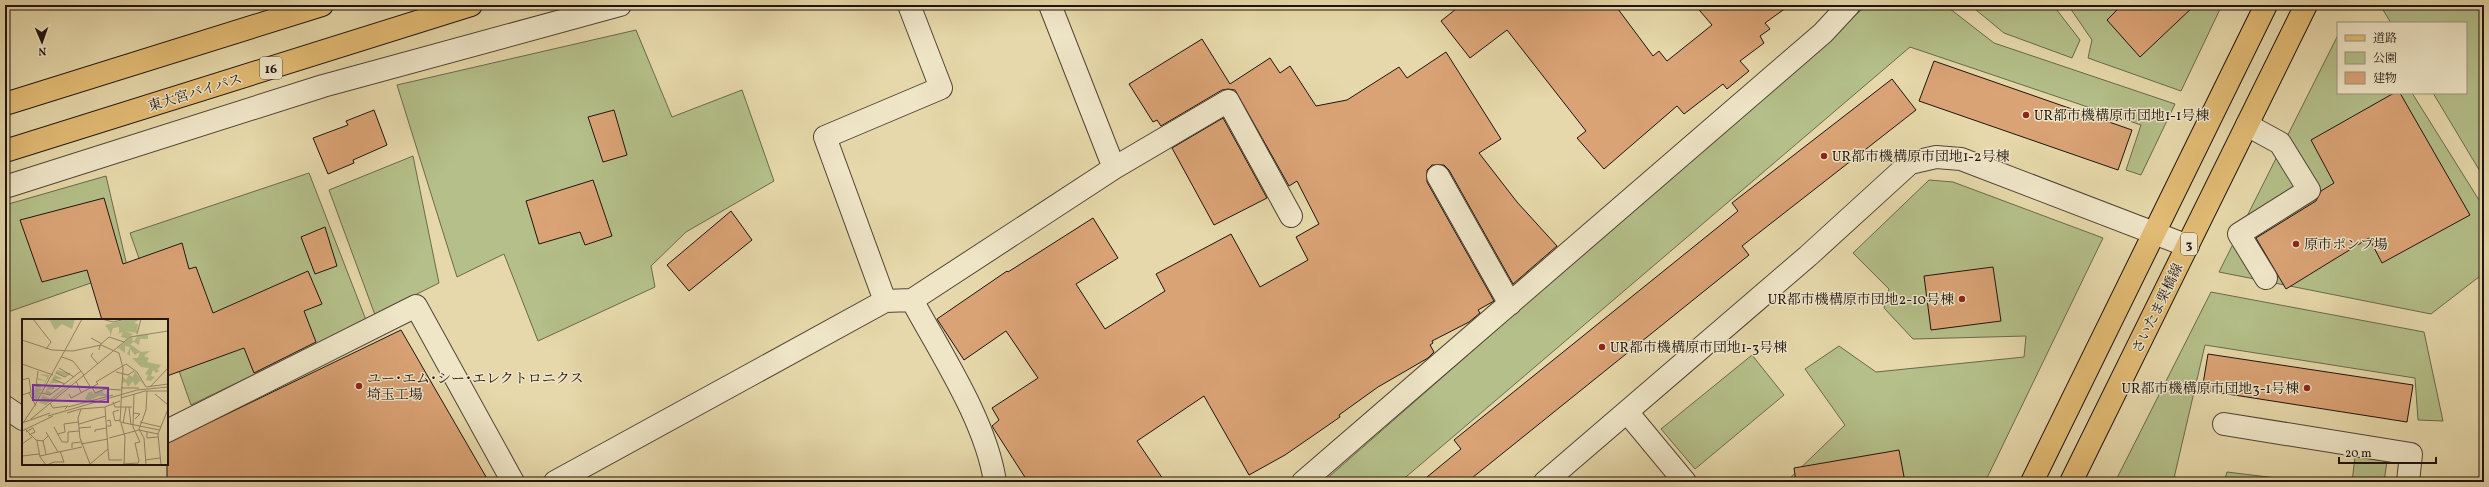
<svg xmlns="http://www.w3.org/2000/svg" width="2489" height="487" viewBox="0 0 2489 487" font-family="Vollkorn,'Noto Serif JP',serif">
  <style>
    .green { fill: #b4bf89; stroke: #6a694c }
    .building { fill: #daa375; stroke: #1f130f }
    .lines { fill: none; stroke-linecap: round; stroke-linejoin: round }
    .minor-casing { stroke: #514436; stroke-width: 24 }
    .primary-casing { stroke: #1f130f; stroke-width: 24 }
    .trunk-casing { stroke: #1f130f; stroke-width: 24 }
    .minor { stroke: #efe6c8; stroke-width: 22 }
    .primary { stroke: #e3bc75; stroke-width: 22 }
    .trunk { stroke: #e3bc75; stroke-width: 22 }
    .poi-dot { fill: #8f2418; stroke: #efe6c8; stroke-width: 1.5 }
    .labels { text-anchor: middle; stroke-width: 3; stroke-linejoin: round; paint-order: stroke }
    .shield { fill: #efe6c8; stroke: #5d5246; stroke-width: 1 }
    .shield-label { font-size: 13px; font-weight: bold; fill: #1f130f }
    .street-label { font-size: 14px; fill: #1f130f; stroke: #efe6c8 }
    .poi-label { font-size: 14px; fill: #1f130f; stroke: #efe6c8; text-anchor: start }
    .inset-road { fill: none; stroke: #96896c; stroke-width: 1 }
    .view { fill: #7b2cbf; fill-opacity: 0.15; stroke: #7b2cbf; stroke-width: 2 }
    .inset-edge { fill: none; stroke: #1f130f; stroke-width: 2 }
  </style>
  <rect width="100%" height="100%" fill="#e6d8aa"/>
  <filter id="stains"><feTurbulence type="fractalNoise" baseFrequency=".005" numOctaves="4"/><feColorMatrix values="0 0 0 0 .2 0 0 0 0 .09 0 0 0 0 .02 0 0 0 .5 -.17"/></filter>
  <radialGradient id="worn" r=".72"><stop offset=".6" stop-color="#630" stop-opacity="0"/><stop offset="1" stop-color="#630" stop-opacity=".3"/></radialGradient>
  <path class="green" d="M1867,5h78l49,38 181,61 -34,71 -15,-5 15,-45 -231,-78 -510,435h-77z
    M1970,5h83l27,35 -8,18 -68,-25z
    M2068,5h154l-41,86 -93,-33 4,-18z
    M2380,5h98l6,14v159l-51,-85h33v-70h-75z
    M636,30l36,87 70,-27 32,91 -88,51 -35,34 4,21 -117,54 -34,-87 -47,23 -60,-192z
    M2338,35v58h74l72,115v65l-53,41 -212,-42z
    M413,156l26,127 -64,32 -46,-125z
    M309,173l57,147 -175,85 -24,-68v-17h-6l-31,-87z
    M106,176l22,94 -123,43v-108z
    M1929,180l24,2 150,56 -118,244h-199l59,-57 -40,-56 34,-23 37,26 148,-15 2,-21 -113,3 -29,-31 5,-19 -36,-36z
    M2211,292l213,40 19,89 -25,-1 -3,-42 -210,-33 -31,133 31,4h-90z
    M1752,355l32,40 -89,74 -34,-40z
    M2355,457l32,4 -3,21h-32z
    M2227,472l82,10h-85z"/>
  <path class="building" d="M1461,5h154l38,51 6,-5 8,10 45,-36 -17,-20h95l-25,18 5,6 -10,7 4,7 -24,18 9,10 -22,18 -4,-5 -39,30 -7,-8 -73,63 -27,-31 9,-7 -79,-101 -37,28 -29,-37z
    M2122,5h73l-55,52 -33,-37z
    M1202,39l28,45 40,-26 10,15 10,-7 26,40 31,-6 52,-33 8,11 39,-26 55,87 -22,14 38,49 40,44 -44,38 -64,-114 -5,-5h-12l-5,5v12l67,119 -16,9 2,3 -11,9 -37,19 1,2 -3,2 4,7 -6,6 -50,29 -39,28 1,2 -55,38 -36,20 -45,-79 -67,45 28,41h-137l-36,-56 7,-6 -7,-12 46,-30 -32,-47 -42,29 -27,-41 70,-48 1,1 85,-54 25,40 -42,26 29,45 60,-38 -9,-17 75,-40 29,53 48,-27 -12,-23 23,-13 -22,-43 -8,5 -54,-96 -7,-1 -6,1 -61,36 -4,-6 -4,2 -24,-38z
    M1934,61l198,69 -14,40 -199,-69z
    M1892,79l24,31 -174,136 7,9 -282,227h-46l40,-33 -7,-9 284,-229 -6,-8z
    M2394,93h6l70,122 -88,48 -13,-25 -83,51 -30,-51 60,-37 5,-10 13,-8 -23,-43z
    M374,110l13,35 -34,15 1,3 -26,11 -15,-36 35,-13 -2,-4z
    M614,110l13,45 -24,7 -15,-45z
    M1223,118l44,80 -53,27 -42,-77z
    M593,180l19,56 -27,9 -5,-13 -41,12 -13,-43z
    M104,198l19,66 59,-21 7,26 7,-2 17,46 95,-42 14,33 -18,7 12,31 -62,31 -10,-25 -77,28v-56h-65l-15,-50 -45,12 -22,-62z
    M731,211l21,29 -63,51 -22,-26z
    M325,227l12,39 -22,8 -14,-37z
    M1993,267l8,54 -70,9 -7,-54z
    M401,330l88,152h-322v-39z
    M2208,354l205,31 -6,37 -205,-32z
    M1899,450l6,32h-109l-2,-14z"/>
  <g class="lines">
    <defs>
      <path id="minor" d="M1050,5l64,163
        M2247,125l33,18 29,47 -70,44 27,44
        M1438,176l72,128
        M5,187l318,-101 297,-81
        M912,300c29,54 74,121 83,182
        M885,301l-60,-164 116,-49 -32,-83
        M5,407l18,12
        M1627,412l58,70
        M2224,424l187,30 -3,28
        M167,431l249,-125 97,176
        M555,482l330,-181 27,-1 202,-132 114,-67 63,115
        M1303,482l520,-449 26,-28
        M1545,482l263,-226 102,-93 26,-6 25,2 227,87"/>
      <path id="primary" d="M2032,482l234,-477
        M2071,482l235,-477"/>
      <path id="trunk" d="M5,104l317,-99
        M5,151l466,-146"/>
    </defs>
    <use href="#minor" class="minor-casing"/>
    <use href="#primary" class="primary-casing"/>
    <use href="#trunk" class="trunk-casing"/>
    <use href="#minor" class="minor"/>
    <use href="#primary" class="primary"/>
    <use href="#trunk" class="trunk"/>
  </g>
  <g class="poi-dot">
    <circle cx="2026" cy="115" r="4"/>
    <circle cx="1824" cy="156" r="4"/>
    <circle cx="2296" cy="244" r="4"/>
    <circle cx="1962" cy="299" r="4"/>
    <circle cx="1602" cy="347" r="4"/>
    <circle cx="359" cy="386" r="4"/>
    <circle cx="2307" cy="388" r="4"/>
  </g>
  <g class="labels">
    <g class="shield">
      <rect x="260" y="57" width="22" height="22" rx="3"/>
      <rect x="2181" y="233" width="16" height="22" rx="3"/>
    </g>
    <g class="shield-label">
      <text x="271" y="73">16</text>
      <text x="2189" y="249">3</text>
    </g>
    <g class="street-label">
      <text transform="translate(195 92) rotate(-17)" y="5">東大宮バイパス</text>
      <text transform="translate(2157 308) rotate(-64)" y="5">さいたま栗橋線</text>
    </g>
    <g class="poi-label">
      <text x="2034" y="120">UR都市機構原市団地1-1号棟</text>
      <text x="1832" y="161">UR都市機構原市団地1-2号棟</text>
      <text x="2304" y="249">原市ポンプ場</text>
      <text x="1954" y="304" text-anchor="end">UR都市機構原市団地2-10号棟</text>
      <text x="1610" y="352">UR都市機構原市団地1-3号棟</text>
      <text x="367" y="383">ユー･エム･シー･エレクトロニクス<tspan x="367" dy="16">埼玉工場</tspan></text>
      <text x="2299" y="393" text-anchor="end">UR都市機構原市団地3-1号棟</text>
    </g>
  </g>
  <g transform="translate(22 319)">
    <rect width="146" height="146" fill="#e6d8aa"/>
    <path d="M27,0h26l-3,10 -10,-5 -7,6zM107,0h11l-6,4 4,1 -1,9 -12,-2 8,3 -8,6 1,-2 -5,-1 2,-5 -8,3 4,-2v-6l-6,1 -3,9v-5l-5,-7zM126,15v5h-8l-1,6 -5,-3 -4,2 11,8 9,-1 -6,5 5,2 -2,4 14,3 -3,4 -3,-4 4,6 -3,2 -3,-3 -2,6 4,1 -4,4 -5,-1 2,-5 3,1 -6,-2 4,-6 -8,-1 -9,-9h6l2,-6 -5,3 -5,-6v7l-3,-2 3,-7 -5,-1v7l-7,-5 14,-12 1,6 4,-5 -1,-2zM35,51l12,3 -4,3 -9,-3 -1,2 8,4h-10l11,4h-13l-1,2h5l-1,4 -7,1 5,3 -2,2 -5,-2zM113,52l9,14 -4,-4 -5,5 -2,-5 -5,6 -2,-5 -4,1 1,-6 3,3 3,-5 4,2zM17,55l11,1 -9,16h-3l3,1 -4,7 -3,2 -4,-8 5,-3v-3l7,2 1,-3h-7l1,-3 7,2 1,-4 -7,-1v-2l8,3 1,-4zM60,55l-36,31 -7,-2 4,-8 7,4zM80,71l2,4 4,-1 1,3h-11l-9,5 -4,-2 3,-6 4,-2 1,3z" fill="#b4bf89"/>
    <path class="inset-road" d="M11,0l18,23 -5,7M80,0l11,3 13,-3M115,15l4,-15M69,19l11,6M0,21l30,10 21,1 28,-6 18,8 4,15 -3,54 39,8M77,31l1,-5 9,-8 15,5M71,34l-2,3 7,8M40,38l11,4 11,14M0,45l31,11M37,49l15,9M16,52l-2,15 5,1M94,53l12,3 6,-4M34,54l9,4 5,-4M61,56l8,13M31,60l12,5M0,61l7,-2 2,14 -9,3M54,62l5,11M70,68l6,-3 -2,-2 30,-18 11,8 9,15M124,68l22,-3M128,68l18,-19M99,69h18M7,74l7,13M20,74l8,2 31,-24M47,75l2,4 21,-11 3,6 10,-4 16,1M112,75l-1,33 7,15 -5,1 4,18 -2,4M133,75l13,11M99,79l24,-7h23M91,83l2,5h17M28,84l3,5 15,-2 -3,3M46,88l45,-12M107,88l2,18M59,90l-3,9 2,20 10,26M97,91l-6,2 2,9 5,-1M45,94l13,-4 25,-2M112,94l6,1 -5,5M26,97l89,-26 31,-3M9,100l99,-82 38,-6M85,102l3,-1 1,6h-4M118,103l21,5M0,104l28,-10M1,104l12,-18 47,-86M99,104l4,14 -1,28M101,104l3,-16M57,105l27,-8M32,108l8,15h6v-10l11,-1M57,109l12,-1M3,110l12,12 3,16 6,8M0,112l31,-15M4,113l7,-4 2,4 -6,3M24,113l12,20M73,113v-2l12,-2M125,113v6l11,-1M36,115l7,-2 -1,-8 14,-2M87,119l30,-8 19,4M14,121l7,1 5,-5M21,122l3,13M0,125l10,-7M59,125l27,-5M50,129v-5l9,-1M86,130l1,11h13M0,137l17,-2M18,137l42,-9M123,141l15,-2M68,145l18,-15 -3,-42 15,-6M101,145l14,-1M25,146l7,-3h10l-4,-11M124,146l-2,-27 -5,-9 7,-19 1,-19M139,146l-3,-31 10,-25"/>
    <path class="view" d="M11,66l75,3v14l-75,-2z"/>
    <rect width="146" height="146" class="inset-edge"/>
  </g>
  <rect width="2489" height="487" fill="none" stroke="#e6d8aa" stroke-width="20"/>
  <rect x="6" y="6" width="2477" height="475" fill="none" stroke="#1f130f" stroke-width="2"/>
  <rect x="10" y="10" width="2469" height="467" fill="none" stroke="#1f130f"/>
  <rect x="2337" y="22" width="130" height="72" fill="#efe6c8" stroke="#9c927e"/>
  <rect x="2345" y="35" width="20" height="6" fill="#e3bc75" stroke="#9c927e"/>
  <text x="2373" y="42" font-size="12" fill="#1f130f">道路</text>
  <rect x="2345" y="52" width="20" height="12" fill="#b4bf89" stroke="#9c927e"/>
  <text x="2373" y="62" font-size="12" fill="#1f130f">公園</text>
  <rect x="2345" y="72" width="20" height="12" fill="#daa375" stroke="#9c927e"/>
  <text x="2373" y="82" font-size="12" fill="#1f130f">建物</text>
  <g transform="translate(42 42) rotate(178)" stroke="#efe6c8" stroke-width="3" paint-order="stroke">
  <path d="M0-3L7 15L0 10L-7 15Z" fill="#1f130f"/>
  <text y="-6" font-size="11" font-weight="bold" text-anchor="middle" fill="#1f130f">N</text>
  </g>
  <path d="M2339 457v6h97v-6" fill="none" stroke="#1f130f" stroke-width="2"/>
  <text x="2345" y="457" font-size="12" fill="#1f130f" stroke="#efe6c8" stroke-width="3" paint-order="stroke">20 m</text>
  <rect width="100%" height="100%" filter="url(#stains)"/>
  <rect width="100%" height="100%" fill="url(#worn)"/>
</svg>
